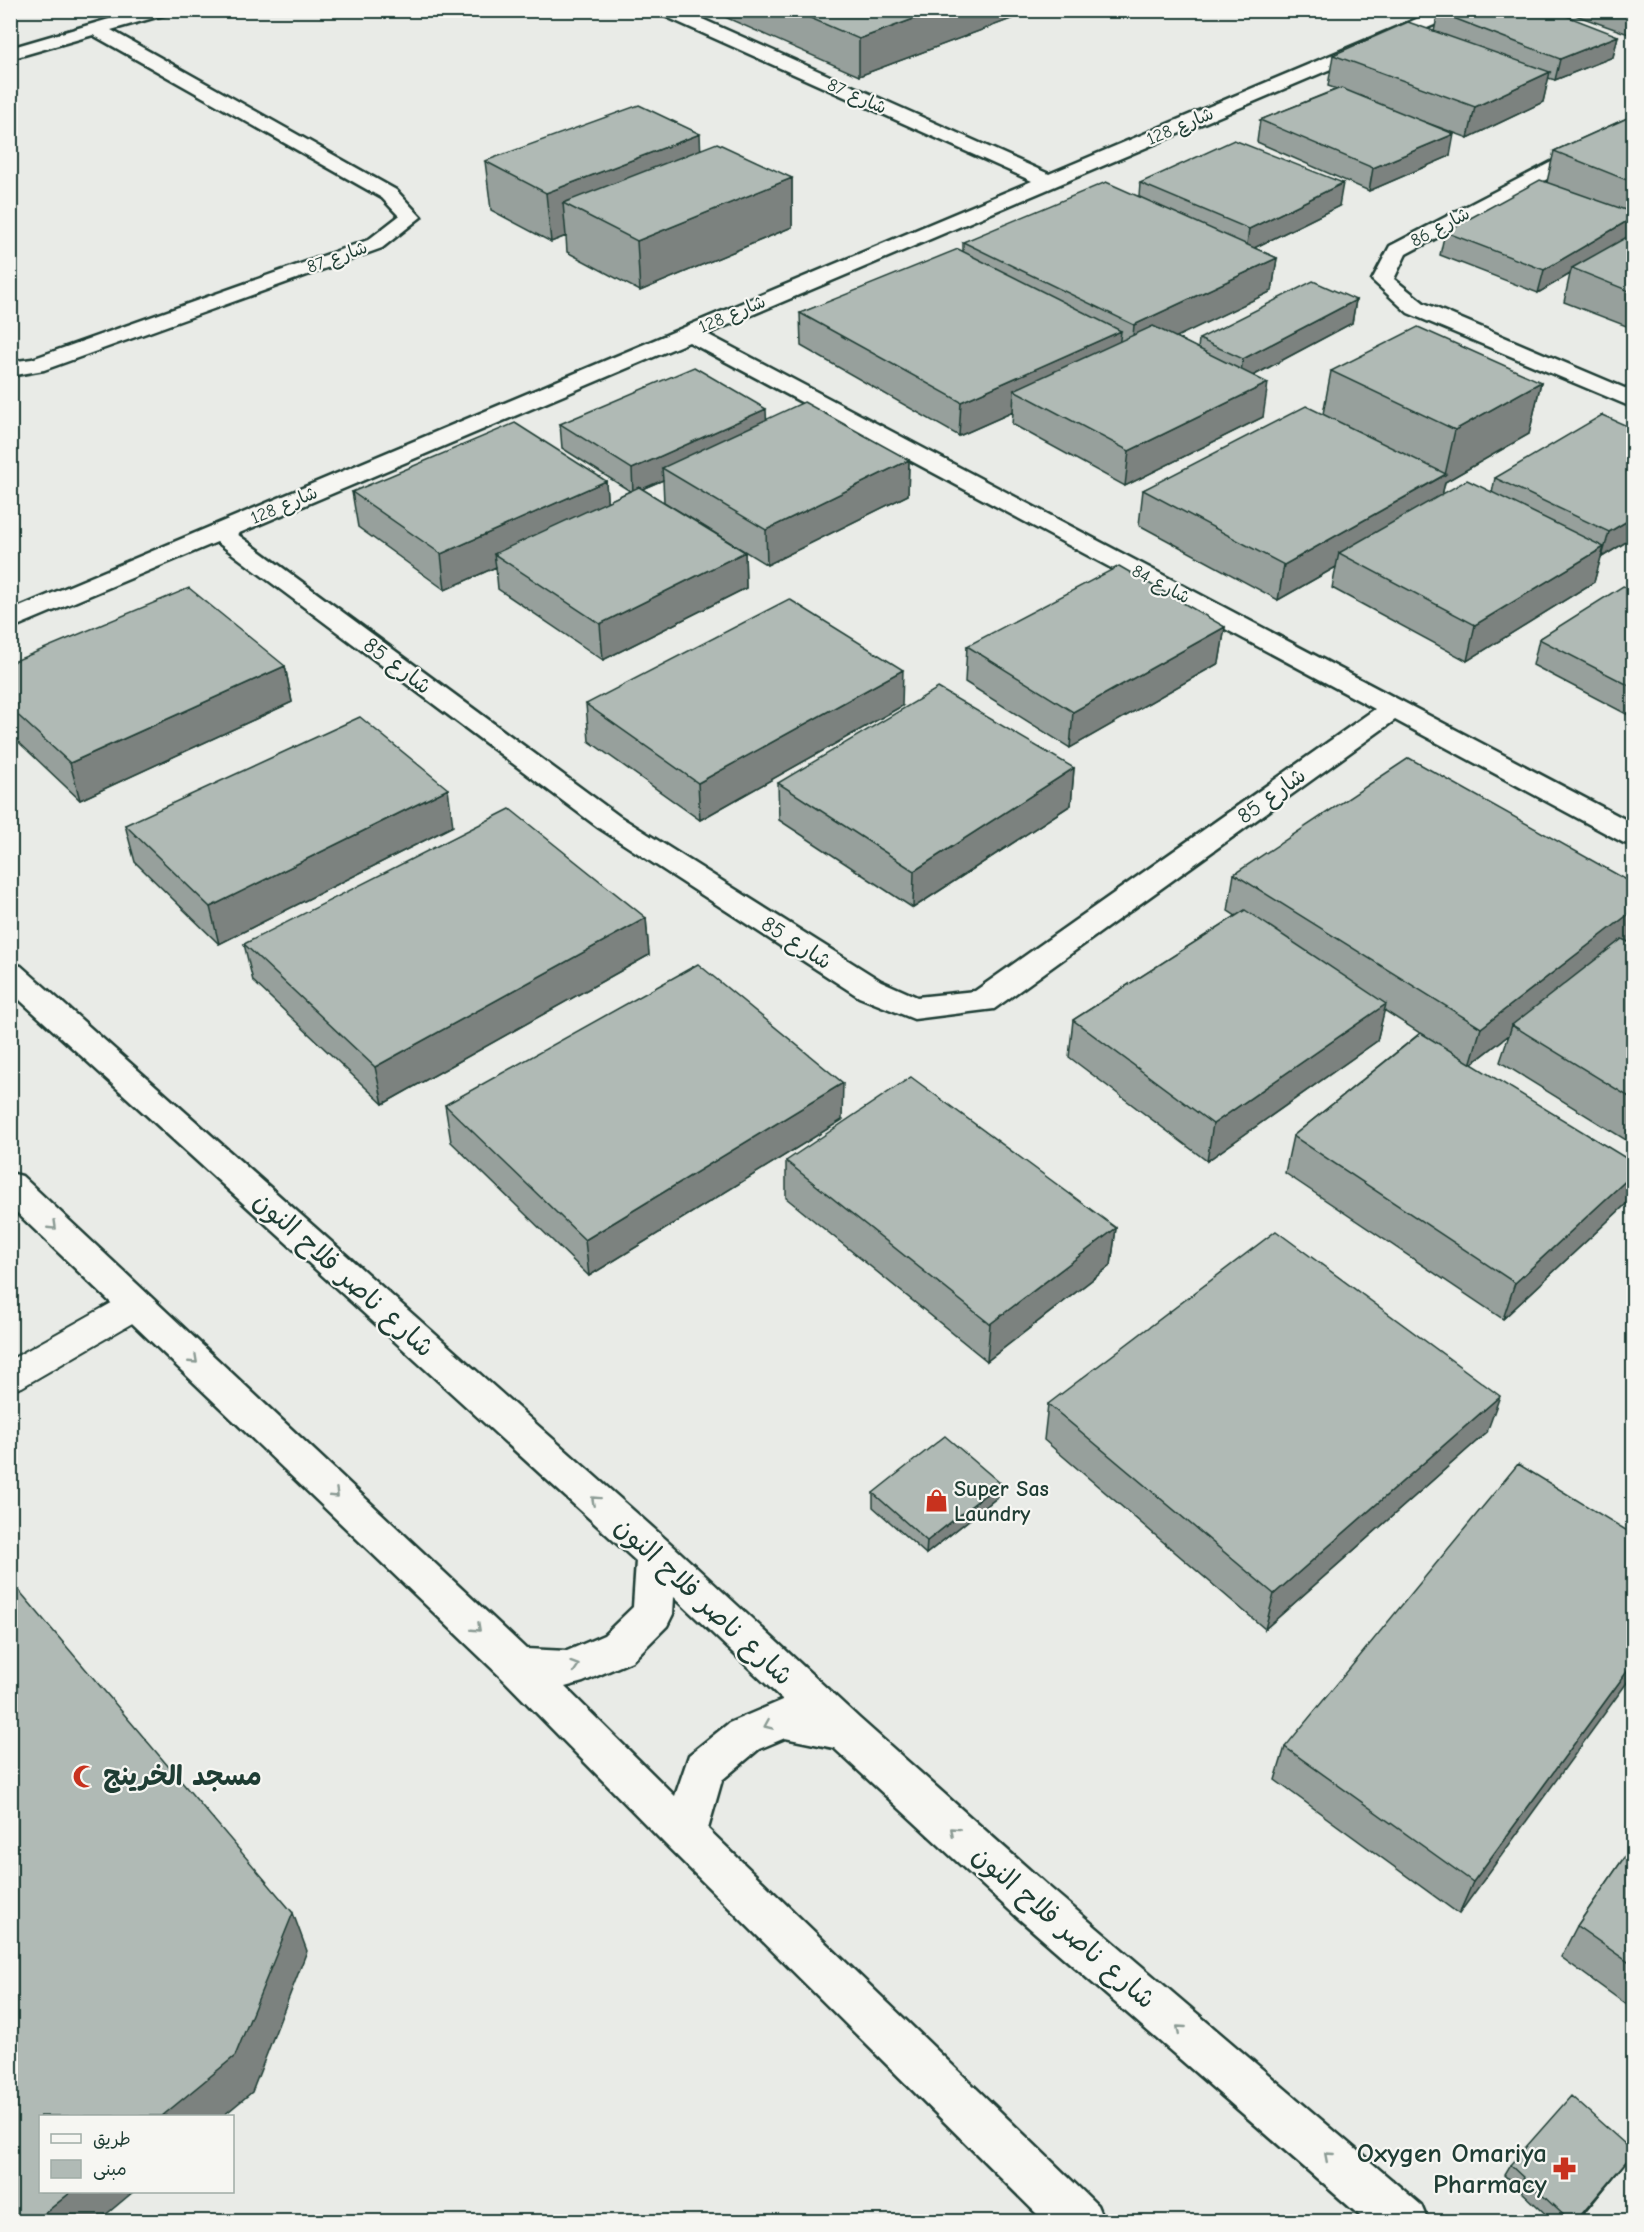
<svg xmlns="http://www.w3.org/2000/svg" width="1644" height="2232" viewBox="0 0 1644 2232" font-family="'Comic Neue','Playpen Sans Arabic',sans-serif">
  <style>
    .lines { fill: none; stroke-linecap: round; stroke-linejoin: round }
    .service-casing { stroke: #1f3d34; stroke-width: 4 }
    .minor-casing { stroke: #1f3d34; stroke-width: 5 }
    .tertiary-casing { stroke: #1f3d34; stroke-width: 5 }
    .service { fill: #f6f6f2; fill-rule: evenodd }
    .minor { fill: #f6f6f2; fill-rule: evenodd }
    .tertiary { fill: #f6f6f2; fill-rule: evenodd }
    .wall { fill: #97a09c; stroke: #1f3d34; stroke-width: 1.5 }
    .shaded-wall { fill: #7b827f; stroke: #1f3d34; stroke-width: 1.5 }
    .building { fill: #b0bab5; stroke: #1f3d34; stroke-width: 1.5 }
    .oneway { stroke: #8a9a93 }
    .labels { text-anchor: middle; stroke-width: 4.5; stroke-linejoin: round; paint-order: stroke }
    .far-street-label { font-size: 18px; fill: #1f3d34; stroke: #f6f6f2 }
    .street-label { font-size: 22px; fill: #1f3d34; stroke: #f6f6f2 }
    .poi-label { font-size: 22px; font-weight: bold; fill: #1f3d34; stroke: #f6f6f2; text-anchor: start }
    .near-street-label { font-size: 27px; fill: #1f3d34; stroke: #f6f6f2 }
    .near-poi-label { font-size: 27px; font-weight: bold; fill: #1f3d34; stroke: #f6f6f2; text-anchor: start }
  </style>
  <rect width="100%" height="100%" fill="#e9ebe7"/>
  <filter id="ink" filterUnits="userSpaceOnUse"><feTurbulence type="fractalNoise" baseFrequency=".0167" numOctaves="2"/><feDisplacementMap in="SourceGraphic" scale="12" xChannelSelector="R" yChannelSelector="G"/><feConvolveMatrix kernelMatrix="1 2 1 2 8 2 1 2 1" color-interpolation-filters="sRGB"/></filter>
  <g filter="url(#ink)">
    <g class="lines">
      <defs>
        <path id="service" d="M136,1292l12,4 5,9 -5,9 -126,73 -12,4v-31l114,-64z"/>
        <path id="minor" d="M140,10h29l-2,4 -56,16 285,160 25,27 -39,31 -338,122 -34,6v-14l22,-3 336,-119 31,-24 -17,-18 -289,-163 -83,24v-11z
          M658,10h24l367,164 389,-164h24l-2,4 -753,320 927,490v21l-10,-2 -229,-123 -401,289 -80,10 -55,-22 -260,-169 -382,-286 -207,87v-18l1022,-430 -372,-167zM689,342l686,367 -400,282 -58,6 -36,-16 -262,-165 -382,-282z
          M1634,119v14l-228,121 -12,25 30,24 210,89v16l-226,-95 -36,-33 18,-34z"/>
        <path id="tertiary" d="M10,963l11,3 649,577 190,176 189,168 372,318 7,17h-61l-350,-305 -183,-169 -49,-10 -26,11 -37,31 -14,49 389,376 7,17h-59l-375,-373 -167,-170 -493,-473v-33l12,3 504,473 41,2 37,-16 29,-28 3,-46 -626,-570zM674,1597l109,103 -54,23 -40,32 -14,41 -110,-109 18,-5 49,-21 35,-35 6,-12z"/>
      </defs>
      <use href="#service" class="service-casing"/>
      <use href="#minor" class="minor-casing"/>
      <use href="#tertiary" class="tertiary-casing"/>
      <use href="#service" class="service"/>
      <use href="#minor" class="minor"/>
      <use href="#tertiary" class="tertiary"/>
    </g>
    <path class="wall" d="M709,10h326l-176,66z
      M1561,10h73v26z
      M1438,12l180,24 -5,21 -58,23 -7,-2 -5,24 -75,36 -43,-16 25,34 -81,35 -112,-49 3,-22 77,-31 -9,-3 5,-31 101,-23z
      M1634,115v214l-70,-27 6,-28 -32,19 -98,-38 5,-23 102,-50 7,-31z
      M701,149l91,29v49l-152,64 -73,-39 -1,-16 -15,6 -60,-32 -6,-49z
      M1140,183l199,23 -85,42 23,10 -5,33 -97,46 23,12 1,-10 157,-39 -4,23 -99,53 10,41 -138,69 -113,-62 1,-12 -54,24 -158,-90 -1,-33 163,-62v-9l176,-46z
      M1331,371l210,11 -12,52 -84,48 -3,13 50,-2 3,-15 139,-49v108l-32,20 -1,-1 -7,26 -127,79 -135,-73 4,-21 -58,33 -139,-75 4,-35 180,-76z
      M766,419l143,41 -1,35 -141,70 -103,-63 -1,-22 -21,9 103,63 1,36 -143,72 -105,-71 -2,-22 -51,23 -87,-63 -6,-35 254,-11 1,21 23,-11 -68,-43 -2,-24z
      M1634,571v147l-101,-53 6,-26 89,-50z
      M1225,627l-6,36 -149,85 -105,-66 2,-36z
      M10,663l275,3 7,36 -212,98 -70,-66z
      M586,704l316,2 -202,114 -111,-79z
      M1074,768l-3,37 -158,103 -134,-88 -1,-37z
      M125,825l328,1 -234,118 -84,-82z
      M1234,874l400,10v54l-6,4 6,3v200l-134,-83 9,-27 -37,29 154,140 -123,115 -218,-146 8,-37 127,-103 -36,-23 -7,31 -170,120 -138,-104 4,-37 163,-104 -8,-5z
      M646,918l3,37 -266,149 -130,-123 -9,-37z
      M445,1105l397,15 -253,156 -138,-134z
      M786,1161l330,67 -5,37 -124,96 -201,-163z
      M1048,1404l439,28 -222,197 -221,-189z
      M873,1493l126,3 -73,58 -53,-47z
      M1634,1535l-175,379 -184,-134 10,-33z
      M1634,1843v167l-73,-53 16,-31z
      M1626,2162l-49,60h-23l-50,-47 6,-10z"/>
    <path class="shaded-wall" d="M938,10h97l-176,66v-37z
      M1618,36l-5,21 -58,23 5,-21z
      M1550,72l-7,30 -75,36 7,-31z
      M700,134l2,48 -139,21 3,33 -15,6 -5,-49z
      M1454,134l-4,22 -81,35 4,-23z
      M792,178v49l-152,64 -3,-50z
      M1343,183l-4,23 -93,46 3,-23z
      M1634,217v15l-2,6 -60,30 -2,6 -32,19 6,-23z
      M1277,258l-5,33 -141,68 3,-34z
      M1356,300l-4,23 -113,60 4,-24z
      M1121,331l-4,33 -103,26 -1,22 -54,24 2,-34z
      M1541,382l-12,52 -84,48 -6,27 -100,44 -3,14 -58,33 6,-35 161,-90 10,-45z
      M1268,383l-5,34 -138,69 4,-35z
      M766,409l1,24 -105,35 1,12 -30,13 -1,-24z
      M909,460l-1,35 -141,70 -1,-35z
      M606,481l2,34 -114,39 2,13 -51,23 -4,-36z
      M1634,517v20l-32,20 7,-25z
      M1604,547l-10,35 -127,79 8,-36z
      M745,552l1,36 -143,72 -3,-36z
      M1225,627l-6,36 -149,85 3,-36z
      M285,666l7,36 -212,98 -10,-37z
      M903,670l-1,36 -202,114 -2,-37z
      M1074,768l-3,37 -158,103 1,-37z
      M448,789l5,37 -234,118 -9,-37z
      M1634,910v28l-117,91 -5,-4 -3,10 -39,30 11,-37z
      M646,918l3,37 -266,149 -8,-37z
      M1386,1004l-9,37 -170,120 6,-37z
      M843,1083l-1,37 -253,156 -4,-36z
      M1634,1173v12l-8,19 -123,115 12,-36z
      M1116,1228l-5,37 -124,96 3,-37z
      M1500,1396l-13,36 -222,197 9,-35z
      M1000,1483l-1,13 -73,58 1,-13z
      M1634,1662v11l-175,241 14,-32z
      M293,1913l14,38 -55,141 -29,24h-61z
      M1634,2152l-8,10 -49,60h-2z
      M71,2192h62l-36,30h-63z"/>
    <path class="building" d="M792,10h146l-79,29z
      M1441,10h110l67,26 -58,23 -122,-47z
      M1408,22l142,50 -75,35 -142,-52z
      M1341,88l113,46 -81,34 -113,-48z
      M639,105l61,29 -154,59 -61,-32z
      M1634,115v68l-80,-32z
      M1234,140l109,43 -94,46 -109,-46z
      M717,143l75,35 -155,63 -74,-38z
      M1540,180l94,33v4l-90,53 -99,-38z
      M1106,182l171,76 -143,67 -171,-83z
      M1634,233v60l-62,-25z
      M958,249l163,82 -160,71 -161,-89z
      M1313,281l43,19 -113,59 -44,-20z
      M1153,326l115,57 -139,68 -115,-61z
      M1418,327l123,55 -86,48 -124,-59z
      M694,367l72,42 -134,60 -72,-45z
      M804,402l105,58 -143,70 -104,-62z
      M1306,406l140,68 -162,91 -141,-75z
      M1602,415l32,14v88l-25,15 -114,-54z
      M515,423l91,58 -165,73 -89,-62z
      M1467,480l137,67 -129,78 -136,-72z
      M639,487l106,65 -145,72 -106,-70z
      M1119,566l106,61 -152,85 -106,-66z
      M1623,586l11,5v97l-95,-49z
      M189,588l96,78 -215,97 -60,-55v-45z
      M789,599l114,71 -205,113 -112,-79z
      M938,688l136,80 -160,103 -136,-88z
      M360,717l88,72 -238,118 -85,-82z
      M1409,758l225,126v26l-153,118 -247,-154z
      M510,809l136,109 -271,149 -131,-123z
      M1245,910l141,94 -173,120 -140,-104z
      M1622,939l12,6v155l-122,-75z
      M698,964l145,119 -258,157 -140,-135z
      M1421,1033l213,130v10l-119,110 -222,-147z
      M911,1077l205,151 -126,96 -204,-163z
      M1276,1231l224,165 -226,198 -226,-190z
      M945,1436l55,47 -73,58 -54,-48z
      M1518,1464l116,71v127l-161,220 -188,-135z
      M10,1580l283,333 -58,143 -73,60h-122v76h31l-37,30h-24z
      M1634,1843v123l-57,-40z
      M1571,2096l63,56 -59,70h-4l-61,-57z"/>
    <defs><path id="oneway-chevron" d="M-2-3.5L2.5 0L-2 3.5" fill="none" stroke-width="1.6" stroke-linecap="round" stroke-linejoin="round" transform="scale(1.5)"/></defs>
    <g class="oneway">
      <use href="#oneway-chevron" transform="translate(53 1226) rotate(44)"/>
      <use href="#oneway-chevron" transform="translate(194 1360) rotate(43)"/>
      <use href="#oneway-chevron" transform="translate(335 1494) rotate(43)"/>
      <use href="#oneway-chevron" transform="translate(595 1500) rotate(-138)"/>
      <use href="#oneway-chevron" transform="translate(477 1628) rotate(43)"/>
      <use href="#oneway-chevron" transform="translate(575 1666) rotate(-18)"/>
      <use href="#oneway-chevron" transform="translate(768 1725) rotate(157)"/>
      <use href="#oneway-chevron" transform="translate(954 1831) rotate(-138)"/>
      <use href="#oneway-chevron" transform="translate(1180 2029) rotate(-139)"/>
      <use href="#oneway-chevron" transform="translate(1328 2156) rotate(-139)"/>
    </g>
  </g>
  <defs>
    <symbol id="shop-bare" viewBox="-9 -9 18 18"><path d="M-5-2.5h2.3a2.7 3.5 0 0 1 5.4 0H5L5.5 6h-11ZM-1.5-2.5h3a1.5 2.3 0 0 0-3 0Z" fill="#c8321e" stroke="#f6f6f2" stroke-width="2.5" paint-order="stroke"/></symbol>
    <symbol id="mosque-bare" viewBox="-9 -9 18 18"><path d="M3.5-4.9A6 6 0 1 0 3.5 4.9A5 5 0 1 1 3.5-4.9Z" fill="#c8321e" stroke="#f6f6f2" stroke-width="2.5" paint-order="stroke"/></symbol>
    <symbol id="pharmacy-bare" viewBox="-9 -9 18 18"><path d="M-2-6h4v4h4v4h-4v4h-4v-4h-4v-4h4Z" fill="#c8321e" stroke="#f6f6f2" stroke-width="2.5" paint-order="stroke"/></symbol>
  </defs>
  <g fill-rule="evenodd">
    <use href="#shop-bare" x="920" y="1484" width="33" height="33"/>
    <use href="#mosque-bare" x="68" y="1760" width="33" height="33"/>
    <use href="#pharmacy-bare" x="1548" y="2152" width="33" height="33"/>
  </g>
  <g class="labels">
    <g class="far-street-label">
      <text transform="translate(857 96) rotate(24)" y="6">شارع 87</text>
      <text transform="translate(1180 126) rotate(-23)" y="6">شارع 128</text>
      <text transform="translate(1440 227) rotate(-28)" y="6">شارع 86</text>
      <text transform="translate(337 257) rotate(-20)" y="6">شارع 87</text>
      <text transform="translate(732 314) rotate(-23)" y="6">شارع 128</text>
      <text transform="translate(284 505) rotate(-23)" y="6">شارع 128</text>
      <text transform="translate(1161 584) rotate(28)" y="6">شارع 84</text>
    </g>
    <g class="street-label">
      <text transform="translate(398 665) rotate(37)" y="8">شارع 85</text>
      <text transform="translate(1271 795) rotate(-36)" y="8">شارع 85</text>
      <text transform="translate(797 942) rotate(33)" y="8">شارع 85</text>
    </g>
    <g class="poi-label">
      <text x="954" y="1496">Super Sas<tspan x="954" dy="25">Laundry</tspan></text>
    </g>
    <g class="near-street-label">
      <text transform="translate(344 1274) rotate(42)" y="9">شارع ناصر فلاح النون</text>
      <text transform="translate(704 1601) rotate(43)" y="9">شارع ناصر فلاح النون</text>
      <text transform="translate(1064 1927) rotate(41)" y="9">شارع ناصر فلاح النون</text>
    </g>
    <g class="near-poi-label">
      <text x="103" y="1785">مسجد الخرينج</text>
      <text x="1547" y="2162" text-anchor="end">Oxygen Omariya<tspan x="1547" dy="31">Pharmacy</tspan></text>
    </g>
  </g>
  <rect width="1644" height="2232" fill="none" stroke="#f6f6f2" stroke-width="36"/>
  <rect x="18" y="18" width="1608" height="2196" fill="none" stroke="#1f3d34" stroke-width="2" filter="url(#ink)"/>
  <rect x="39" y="2115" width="195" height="78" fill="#f6f6f2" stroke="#a0aca6" stroke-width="1.5"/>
  <rect x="51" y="2134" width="30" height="9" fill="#f6f6f2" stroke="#a0aca6" stroke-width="1.5"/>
  <text x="93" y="2145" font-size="18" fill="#1f3d34">طريق</text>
  <rect x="51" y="2160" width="30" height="18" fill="#b0bab5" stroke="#a0aca6" stroke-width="1.5"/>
  <text x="93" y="2175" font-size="18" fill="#1f3d34">مبنى</text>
</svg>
